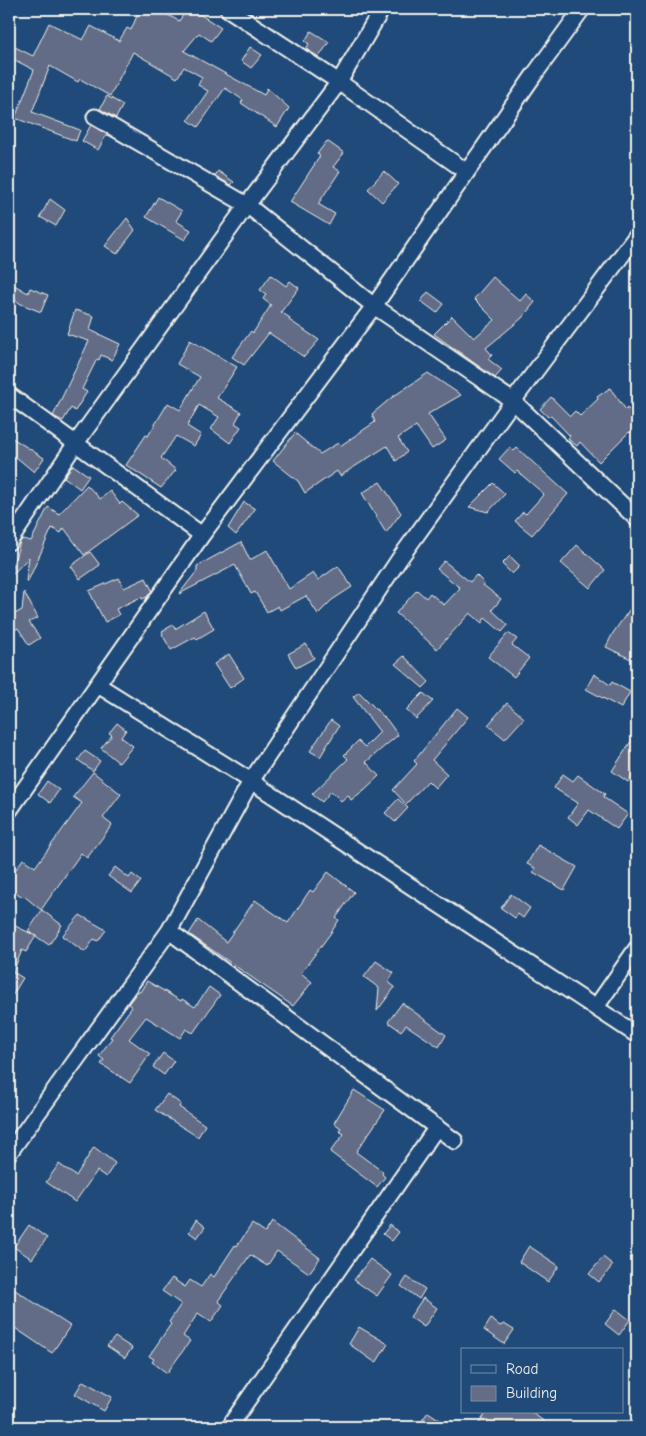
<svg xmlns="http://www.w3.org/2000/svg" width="646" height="1436" viewBox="0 0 646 1436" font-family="'Comic Neue',sans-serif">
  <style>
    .building { fill: #646c86; stroke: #f4f1e8 }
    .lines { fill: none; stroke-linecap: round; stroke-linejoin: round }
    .minor-casing { stroke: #f4f1e8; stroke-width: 19 }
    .minor { stroke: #1f4a7a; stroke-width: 15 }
  </style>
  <rect width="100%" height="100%" fill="#1f4a7a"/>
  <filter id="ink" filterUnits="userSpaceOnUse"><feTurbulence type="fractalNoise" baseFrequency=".02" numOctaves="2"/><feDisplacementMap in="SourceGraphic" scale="10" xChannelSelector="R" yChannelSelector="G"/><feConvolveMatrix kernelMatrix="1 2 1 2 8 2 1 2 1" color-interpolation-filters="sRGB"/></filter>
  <g filter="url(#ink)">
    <path class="building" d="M140,9h17l22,12 8,-12h5l29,19 -10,13 -12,-8 -15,18 80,44 3,-7 22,20 -12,19 -36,-24 2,-3 -18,-12 -27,39 -10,-7 20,-29 -10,-6 4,-8 -18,-10 -7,11 -44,-26 -23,44 -30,-17 -2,3 -28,-16 -18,46 48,18 -4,11 -61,-23 19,-48 -25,-13v-13l24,12 16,-33 34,17 8,-14 28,15 8,-13 4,2z
      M311,31l18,11 -10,15 -13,-8 3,-5 -4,-3z
      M250,47l12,8 -11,13 -10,-7z
      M107,96l16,9 -7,13 -16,-9z
      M91,125l16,9 -9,16 -16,-9z
      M327,141l17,12 -11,14 7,4 -22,33 17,10 -6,11 -39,-23 30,-46 -3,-2z
      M218,171l16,11 -3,3 -16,-9z
      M384,171l14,13 -16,18 -14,-13z
      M158,197l24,14 -6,10 15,9 -6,10 -39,-23z
      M50,199l15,11 -9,16 -16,-9z
      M127,218l8,12 -18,24 -12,-8z
      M271,275l15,11 4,-5 9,7 -18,24 9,6 -1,2 30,20 -15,17 -35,-24 -25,32 -12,-8 19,-26 2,2 18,-28 -8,-6 3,-5 -6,-4z
      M493,277l27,24 6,-7 9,8 -13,16 -36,30 6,7 -4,4 14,11 -7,8 -61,-44 18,-18 22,22 21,-18 -21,-21z
      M9,282l19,11 2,-5 18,7 -7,17 -20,-8 -12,-8z
      M428,292l16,12 -7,9 -16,-12z
      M75,310l19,6 -4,14 30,14 -8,16 -11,-5 -2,5 -2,-1 -15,30 5,3 -12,19 -4,-3 -8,13 -10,-5 36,-75 -22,-7z
      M190,340l47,27 -20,31 24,14 -6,11 6,4 -11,16 -19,-14 8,-12 -20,-12 -12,21 14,9 -7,11 -18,-10 -15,22 15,12 -15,18 -35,-23 20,-30 2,1 20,-33 12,7 20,-33 -23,-13z
      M428,373l33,22 -33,19 18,26 -14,9 -16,-23 -18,12 9,14 -11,9 -9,-15 -47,30 -3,-5 -32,22 -7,-12 -25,-20 22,-28 25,21 18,-11 2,3 35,-24 -3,-8 19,-16z
      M610,388l16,22 1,-2 10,10v8l-7,7 -1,-1 -30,30 -19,-20 -3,4 -9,-7 2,-3 -20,-21 -2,2 -8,-8 11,-12 19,19 5,-5 5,5 18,-17 -1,-2z
      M9,436l35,22 -10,14 -18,-15 -7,10z
      M510,447l4,4 3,-3 51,46 -36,41 -17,-14 8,-9 3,2 18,-20 -27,-23 -2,2 -16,-14z
      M73,465l16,11 -9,13 -16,-12z
      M380,482l21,31 -15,20 -24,-40z
      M493,483l12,11 -17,18 -19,-5z
      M87,485l13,14 10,-8 10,13 2,-2 16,13 -54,40 -20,-27 -3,5 -9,-5 -24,53h-2l3,-24 -20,21 11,-36 3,-3 8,2 17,-34 11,7z
      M244,502l11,7 -19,26 -8,-7z
      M241,542l9,18 17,-10 22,39 24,-16 5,7 20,-14 14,21 -20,13 -14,14 -12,-18 -26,14 -2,-4 -11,6 -12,-20 -4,2 -16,-29 -56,29 18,-23v-5z
      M577,545l28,25 -15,18 -29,-25z
      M90,552l10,13 -20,14 -9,-13z
      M510,556l10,10 -8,8 -10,-10z
      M444,561l26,21 6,-7 8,8 -1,2 18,14 -9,11 16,15 -6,7 -17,-14 -3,5 -12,-10 -33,36 -41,-36 21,-23 9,8 4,-5 14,12 16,-17 -23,-19z
      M119,578l5,10 22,-10 6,12 -5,7 -5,2 -1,-2 -25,12 3,6 -14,7 -16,-31z
      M24,592l14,26 -9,4 11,16 -11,7 -11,-17 -9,5v-16l13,-7z
      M637,599v63l-31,-15 7,-14z
      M204,611l10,18 -17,10 -2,-2 -24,13 -9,-16 1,-1 -1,-2 11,-6 2,4z
      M508,633l9,6 -5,6 17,13 -15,19 -26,-20z
      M306,644l8,14 -18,10 -8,-14z
      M229,654l15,24 -14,10 -16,-24z
      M404,656l25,26 -6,6 -28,-24z
      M594,674l16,11 2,-3 18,10 -9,16 -35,-19z
      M359,692l28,28 11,15 -32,27 13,14 -15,14 -13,10 -3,-5 -7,6 -10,-10 -9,11 -10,-8 36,-35 -4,-4 14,-14 7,6 15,-15 -27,-35z
      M423,693l10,8 -17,18 -10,-9z
      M507,703l17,15 -19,21 -17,-14z
      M457,708l11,9 -36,43 15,14 -12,14 -7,-7 -22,23 -13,-14 24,-26 -3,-3z
      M331,720l8,6 -19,31 -10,-6z
      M117,723l9,7 -5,7 12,9 -14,17 -18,-15 11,-13 -3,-2z
      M637,732v36l-9,14 -16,-11z
      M85,751l15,10 -7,10 -15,-11z
      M93,772l28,22 -18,24 9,7 -25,33 -6,-5 -40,57 -17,-14 -1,1 -8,-5 -6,8v-21l14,-20 12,8 47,-64 -9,-6z
      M563,774l10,7 5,-6 27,19 -2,3 25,17 -11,15 -28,-19 -11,15 -10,-8 10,-14 -24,-15z
      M47,781l12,9 -9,13 -12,-9z
      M398,799l10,9 -13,14 -10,-9z
      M538,845l39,22 -13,23 -31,-18 2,-4 -8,-4z
      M115,867l14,11 3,-4 9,7 -9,12 -24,-17z
      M328,872l26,20 -18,26 3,2 -9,14 -29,39 11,9 -19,24 -104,-72 9,-14 28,22 29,-42 33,23 22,-33 3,2z
      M511,894l19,14 -7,10 -5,-4 -3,4 -14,-10z
      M42,910l20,15 -13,20 -21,-14z
      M80,915l26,15 -8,11 -4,-2 -9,13 -23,-16z
      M9,923l27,13 -10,16 -4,-2 -9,22 10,6 -14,23z
      M376,961l18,12 -6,9 7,5 -18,24 2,-23 -15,-11z
      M147,981l34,20 1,-2 13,8 14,-20 11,8 -27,38 -7,-4 -6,9 -34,-21 -17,22 21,15 -20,29 -29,-19 3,-4 -5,-4 13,-18 -2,-1 22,-30 -4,-3 10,-13 2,1z
      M402,1003l44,32 -7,12 -33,-22 -5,6 -13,-9z
      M163,1053l11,8 -10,14 -11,-8z
      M354,1090l31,20 -29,42 27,20 -1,2 3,3 -8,10 -47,-35 14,-18 -5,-3 2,-3 -7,-5z
      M167,1094l14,10 -2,3 26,18 -7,12 -43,-27z
      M94,1147l21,16 -9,14 -9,-6 -22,31 -29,-20 13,-18 17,12z
      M196,1220l9,7 -8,11 -8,-6z
      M272,1222l48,36 -11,15 -32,-22 -10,15 -17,-11 -32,46 5,4 -12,17 -13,-9 -15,23 7,5 -23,32 -15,-11 2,-3 -5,-3 22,-32 -2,-2 12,-18 -19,-13 10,-13 13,9 5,-7 11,7 9,-13 4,3 21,-32 2,1 15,-22 13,9z
      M29,1225l18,13 -15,21 -18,-12z
      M390,1225l9,7 -7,9 -9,-7z
      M529,1246l30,20 -11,16 -29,-20z
      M603,1257l10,8 -14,17 -10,-8z
      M370,1259l22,16 -15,21 -23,-16z
      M407,1277l18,12 -6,10 -18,-13z
      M9,1286l61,40 -18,27 -43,-29z
      M423,1298l14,10 -13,19 -14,-10z
      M616,1309l14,11 -11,15 -14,-11z
      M491,1319l9,7 4,-2 10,6 -10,14 -20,-14z
      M359,1327l29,17 -12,19 -27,-19z
      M115,1337l17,11 -7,10 -18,-12z
      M83,1381l29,16 -8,14 -29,-17z
      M428,1412l23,15h-21l-9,-5z
      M487,1412h44l21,15h-76z"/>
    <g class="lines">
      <defs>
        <path id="minor" d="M228,9l111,73 128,90
          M95,117l152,88 127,101 139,95 124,118
          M9,395l193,140
          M9,542l67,-99 171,-238 92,-123 43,-73
          M98,685l153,96 386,254
          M9,811l193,-276 172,-229 160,-231 48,-66
          M169,931l286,210
          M596,1007l41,-59
          M9,1153l160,-222 82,-150 149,-223 113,-157 124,-166
          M233,1421l204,-294"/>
      </defs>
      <use href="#minor" class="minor-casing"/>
      <use href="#minor" class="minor"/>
    </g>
  </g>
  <rect width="646" height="1436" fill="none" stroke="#1f4a7a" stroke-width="30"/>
  <rect x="15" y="15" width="616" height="1406" fill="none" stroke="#f4f1e8" stroke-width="2" filter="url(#ink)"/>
  <rect x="461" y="1348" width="162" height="65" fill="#1f4a7a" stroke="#748da6"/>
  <rect x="471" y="1365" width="25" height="8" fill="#1f4a7a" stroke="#748da6"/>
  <text x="506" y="1374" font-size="15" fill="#f4f1e8">Road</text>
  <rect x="471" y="1386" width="25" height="15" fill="#646c86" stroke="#748da6"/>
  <text x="506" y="1398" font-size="15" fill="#f4f1e8">Building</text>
</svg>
